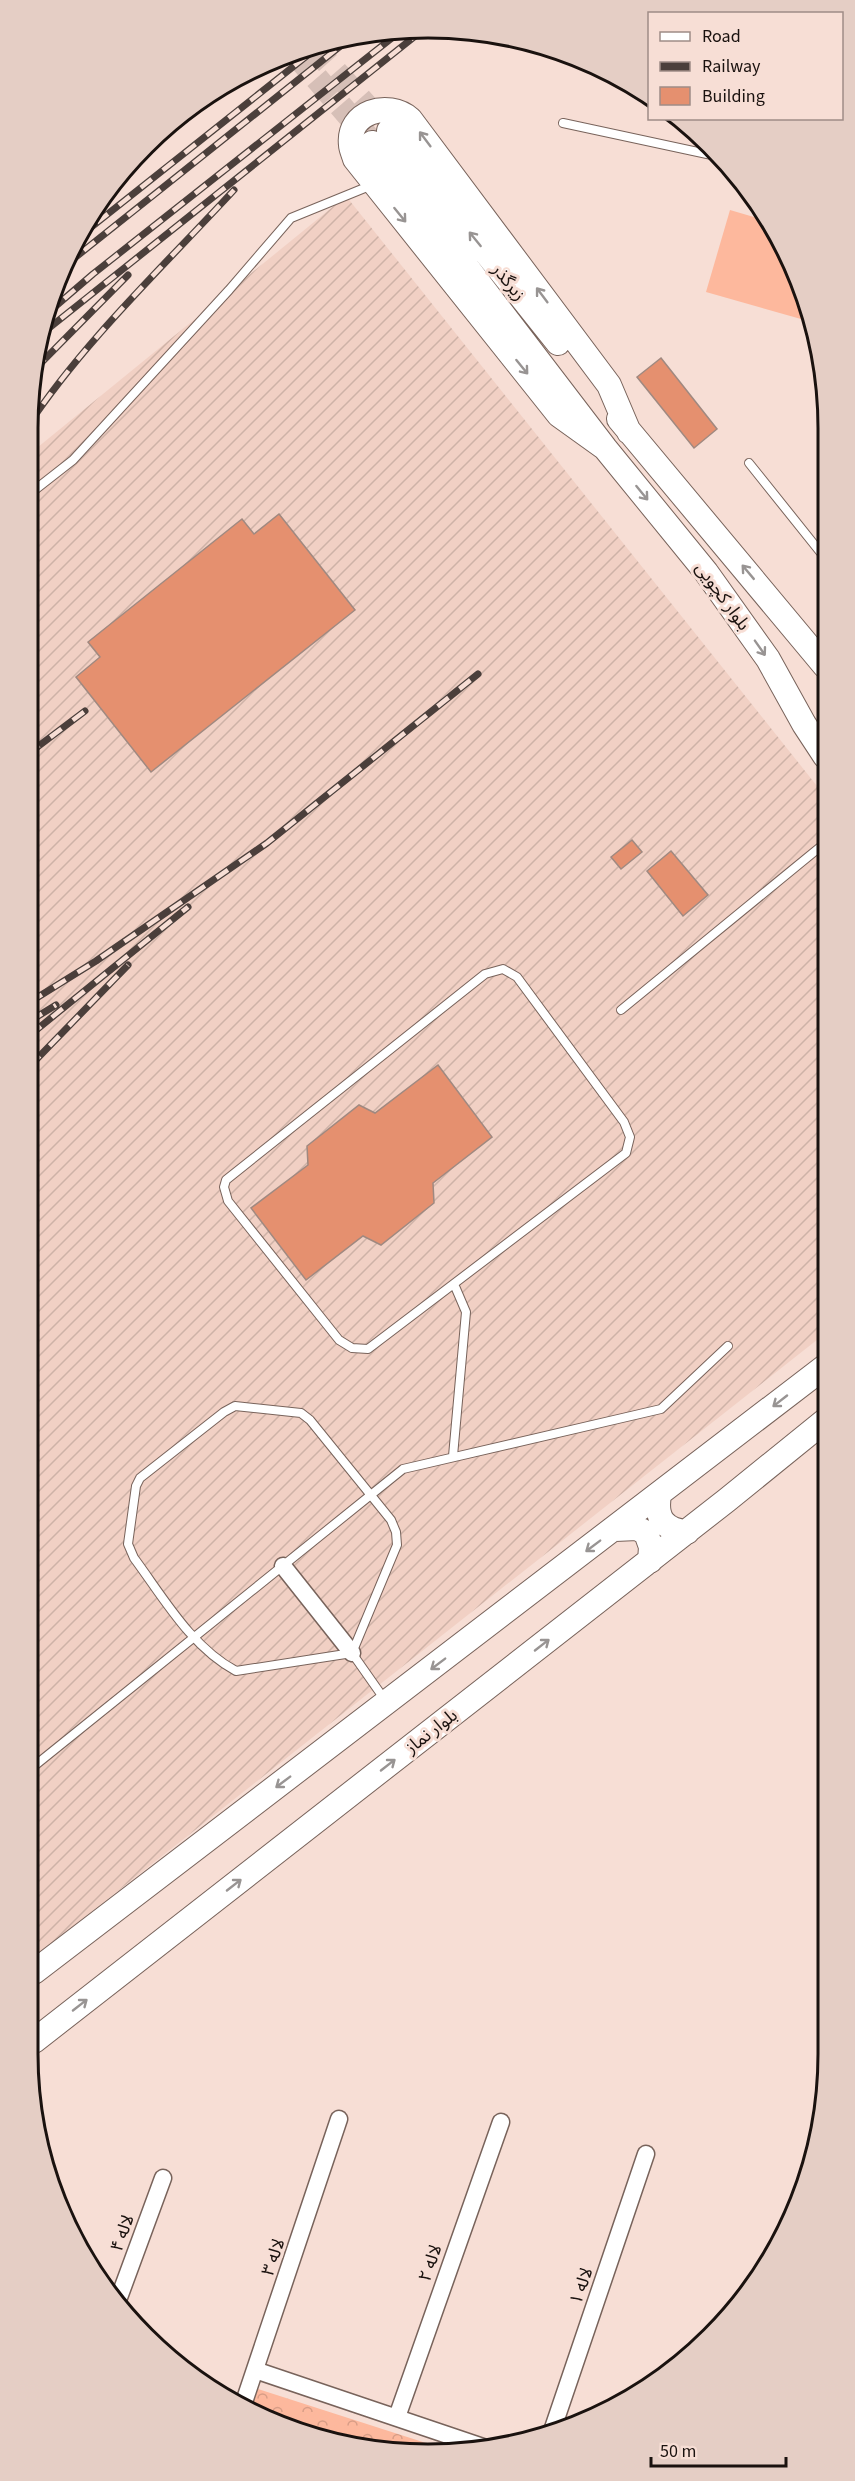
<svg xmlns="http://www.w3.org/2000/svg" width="855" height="2481" viewBox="0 0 855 2481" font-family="'Source Sans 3','Noto Sans Arabic',sans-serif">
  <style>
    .industrial { fill: url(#industrial-furrows) }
    .grass { fill: #fdb89d }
    .park { fill: url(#park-crowns) }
    .building { fill: #e5906f; stroke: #a08980; stroke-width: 1.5 }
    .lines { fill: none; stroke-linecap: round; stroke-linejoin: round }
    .secondary-tunnel { stroke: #d6bfb7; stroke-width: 24; stroke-dasharray: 24 12; stroke-linecap: butt }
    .lane-casing { stroke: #78635b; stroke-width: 10 }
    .street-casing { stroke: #78635b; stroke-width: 19 }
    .secondary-casing { stroke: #78635b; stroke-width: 26 }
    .lane { stroke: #fff; stroke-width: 8 }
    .street { stroke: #fff; stroke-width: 16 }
    .secondary { stroke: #fff; stroke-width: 24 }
    .rail-casing { stroke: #4b3f3b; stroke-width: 7 }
    .rail { stroke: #f7ded5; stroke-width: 4.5; stroke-dasharray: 14; stroke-linecap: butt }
    .oneway { stroke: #989493 }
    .labels { text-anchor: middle; stroke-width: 6; stroke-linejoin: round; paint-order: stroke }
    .street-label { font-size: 18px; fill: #1a120f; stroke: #f7ded5 }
    .rim { fill: none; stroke: #1a120f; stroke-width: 3 }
  </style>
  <defs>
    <pattern id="industrial-furrows" width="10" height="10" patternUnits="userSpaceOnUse" patternTransform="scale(1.5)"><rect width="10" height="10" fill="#f1d0c4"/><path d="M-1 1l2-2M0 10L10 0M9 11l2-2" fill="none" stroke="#ceb2a7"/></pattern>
    <pattern id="park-crowns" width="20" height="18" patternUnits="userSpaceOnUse" patternTransform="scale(1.5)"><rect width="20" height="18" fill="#fdb89d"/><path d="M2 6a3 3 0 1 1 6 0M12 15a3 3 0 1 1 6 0" fill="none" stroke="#d89d86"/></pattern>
  </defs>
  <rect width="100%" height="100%" fill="#f7ded5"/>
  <path class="industrial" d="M346,196l479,600 2,536 -793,625 -7,-1501z"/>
  <path class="grass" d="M730,210l37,11 20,30 21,70 -102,-29z"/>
  <path class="park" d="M258,2389l199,64 -81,-2 -126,-38z"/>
  <path class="building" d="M661,358l56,71 -23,19 -57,-71z
    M279,514l76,96 -204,162 -75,-95 24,-20 -12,-15 154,-123 12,15z
    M632,840l10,12 -21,17 -10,-12z
    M671,851l37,44 -25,21 -36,-45z
    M438,1065l54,72 -59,46 1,20 -53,42 -18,-9 -57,44 -55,-72 57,-43 -1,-19 52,-41 16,8z"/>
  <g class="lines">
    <path class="secondary-tunnel" d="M312,45l73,82
      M293,51l77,89"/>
    <defs>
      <path id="lane" d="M563,123l158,34
        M749,463l76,95
        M27,496l46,-36 156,-170 62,-72 81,-33
        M503,969l14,8 107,145 6,15 -4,16 -258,196 -16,-1 -13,-8 -111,-139 -4,-14 2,-7 259,-206z
        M621,1010l204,-167
        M235,1406l66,7 9,7 81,100 5,12 1,13 -45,108 -116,18c-45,-24 -73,-74 -102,-113l-6,-14 8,-58 4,-8 84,-66z
        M453,1456l13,-144 -12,-28
        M352,1653l33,47
        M33,1767l370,-298 258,-60 67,-63"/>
      <path id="street" d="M283,1566l69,87
        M117,2303l46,-125
        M255,2370l231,78
        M242,2408l97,-289
        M397,2417l104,-295
        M552,2431l94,-277"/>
      <path id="secondary" d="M389,131l169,212
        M372,143l233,305 101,124 62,87 36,65 21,32
        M619,419l206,247
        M605,448l-46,-33 -204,-256c-1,-4 -4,-10 -4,-14 -4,-33 37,-45 59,-26l199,266 20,47
        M659,1495c-4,23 5,35 28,37
        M615,1529l22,-1 9,5 5,14 -1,14
        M34,1972l793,-607
        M34,2041l693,-541 100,-81"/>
    </defs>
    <use href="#lane" class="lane-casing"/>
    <use href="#street" class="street-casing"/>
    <use href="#secondary" class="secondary-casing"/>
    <use href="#lane" class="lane"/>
    <use href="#street" class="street"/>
    <use href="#secondary" class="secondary"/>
    <defs>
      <path id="rail" d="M75,240l248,-197
        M62,268l291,-232
        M43,317l50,-43 309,-244
        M39,336l385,-307
        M35,369l93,-94
        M27,427c58,-87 136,-160 207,-237
        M28,754l57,-43
        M30,1002l66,-41 171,-118 211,-169
        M30,1021l26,-16
        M30,1035l158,-128
        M30,1066l98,-101"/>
    </defs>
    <use href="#rail" class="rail-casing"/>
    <use href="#rail" class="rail"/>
  </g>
  <defs><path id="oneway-shaft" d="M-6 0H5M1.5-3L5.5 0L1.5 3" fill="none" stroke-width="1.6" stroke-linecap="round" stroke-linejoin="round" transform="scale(1.5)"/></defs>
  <g class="oneway">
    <use href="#oneway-shaft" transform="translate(425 139) rotate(-127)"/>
    <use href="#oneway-shaft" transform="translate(400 215) rotate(51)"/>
    <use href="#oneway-shaft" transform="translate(475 239) rotate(-129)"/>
    <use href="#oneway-shaft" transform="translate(542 295) rotate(-127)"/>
    <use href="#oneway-shaft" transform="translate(522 367) rotate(51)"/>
    <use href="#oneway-shaft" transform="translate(642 493) rotate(51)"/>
    <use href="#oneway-shaft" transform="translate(748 572) rotate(-130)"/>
    <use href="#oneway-shaft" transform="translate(760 648) rotate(55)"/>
    <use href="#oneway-shaft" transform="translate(780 1401) rotate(142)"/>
    <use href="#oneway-shaft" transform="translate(593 1546) rotate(143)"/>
    <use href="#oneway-shaft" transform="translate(542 1645) rotate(-38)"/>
    <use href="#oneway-shaft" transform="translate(438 1664) rotate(143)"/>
    <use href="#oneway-shaft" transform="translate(388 1765) rotate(-38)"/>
    <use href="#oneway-shaft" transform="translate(283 1782) rotate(143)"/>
    <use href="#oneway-shaft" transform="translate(234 1885) rotate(-38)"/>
    <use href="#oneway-shaft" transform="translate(80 2005) rotate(-38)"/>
  </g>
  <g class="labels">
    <g class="street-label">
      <text transform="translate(509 282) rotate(51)" y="6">زیرگذر</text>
      <text transform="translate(723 596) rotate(54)" y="6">بلوار کچویی</text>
      <text transform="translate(431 1731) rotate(-38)" y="6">بلوار نماز</text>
      <text transform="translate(122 2233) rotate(-70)" y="6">لاله ۴</text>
      <text transform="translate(273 2257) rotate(-71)" y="6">لاله ۳</text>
      <text transform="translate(430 2263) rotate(-71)" y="6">لاله ۲</text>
      <text transform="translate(581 2286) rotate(-71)" y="6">لاله ۱</text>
    </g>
  </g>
  <path d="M0 0H855V2481H0ZM428 38H428A390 390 0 0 1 818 428V2054A390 390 0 0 1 428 2444H428A390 390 0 0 1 38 2054V428A390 390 0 0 1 428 38Z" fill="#e5cec5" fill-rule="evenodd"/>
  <path class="rim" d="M428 38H428A390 390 0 0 1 818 428V2054A390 390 0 0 1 428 2444H428A390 390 0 0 1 38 2054V428A390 390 0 0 1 428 38Z"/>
  <rect x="648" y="12" width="195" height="108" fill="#f7ded5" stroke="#9f8c86" stroke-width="1.5"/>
  <rect x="660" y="32" width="30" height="9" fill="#ffffff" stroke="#9f8c86" stroke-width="1.5"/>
  <text x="702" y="42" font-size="18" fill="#1a120f">Road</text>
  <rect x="660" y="62" width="30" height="9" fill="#4b3f3b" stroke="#9f8c86" stroke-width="1.5"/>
  <text x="702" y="72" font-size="18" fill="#1a120f">Railway</text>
  <rect x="660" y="87" width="30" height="18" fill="#e5906f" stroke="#9f8c86" stroke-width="1.5"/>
  <text x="702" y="102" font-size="18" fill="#1a120f">Building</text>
  <path d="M651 2457v9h135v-9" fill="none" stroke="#1a120f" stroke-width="3"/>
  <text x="660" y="2457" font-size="18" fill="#1a120f" stroke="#f7ded5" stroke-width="4.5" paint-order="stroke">50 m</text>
</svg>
